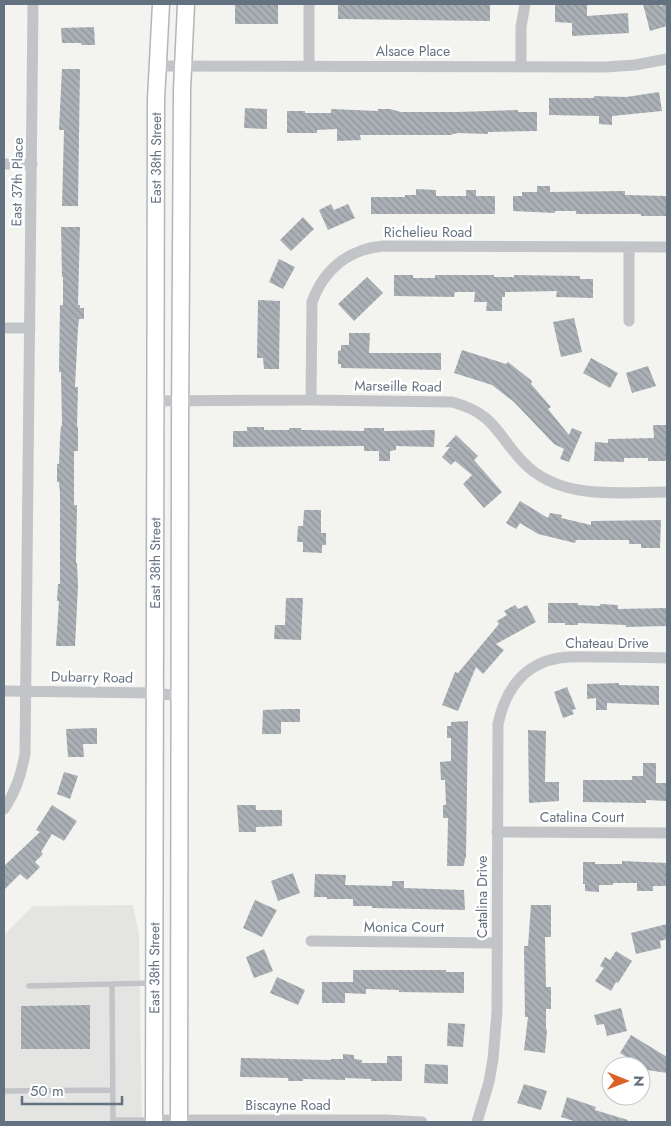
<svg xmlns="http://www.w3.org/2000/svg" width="671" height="1126" viewBox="0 0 671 1126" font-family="Jost,sans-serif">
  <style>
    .built { fill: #e4e5e3 }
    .building { fill: url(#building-back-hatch) }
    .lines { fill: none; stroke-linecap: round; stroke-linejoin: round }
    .secondary-casing { stroke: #b2b6ba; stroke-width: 19 }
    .lane { stroke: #c2c4c8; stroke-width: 5.5 }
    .street { stroke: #c2c4c8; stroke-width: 11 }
    .secondary { stroke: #fff; stroke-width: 16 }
    .labels { text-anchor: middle; stroke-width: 5; stroke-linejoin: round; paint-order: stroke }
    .street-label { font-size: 14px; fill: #647180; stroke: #fff }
  </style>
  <defs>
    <pattern id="building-back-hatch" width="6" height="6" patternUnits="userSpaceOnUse" patternTransform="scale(1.25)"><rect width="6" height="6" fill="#aab0b5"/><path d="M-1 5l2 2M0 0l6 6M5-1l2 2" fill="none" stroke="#8e9498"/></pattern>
  </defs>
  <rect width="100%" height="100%" fill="#f3f4f0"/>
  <path class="built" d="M133,905l6,29 3,188h-138v-187l29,-29z"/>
  <path class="building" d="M235,4h43v20h-43z
    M338,4h152v17l-152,-2z
    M555,4h32v12l41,-3 1,20 -57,3v-13l-17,-1z
    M643,4h16l1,2 7,-2v22l-17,5z
    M94,27l1,18h-13l-1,-2h-19l-1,-15z
    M62,69h18l-2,137h-16l2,-76h-5z
    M659,92l3,19 -50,5v9l-13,-1v-8l-50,-1v-17h45v-2l32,1z
    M245,108l22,1v20l-23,-1z
    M331,109l47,2v-2h12l11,3h57l60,-2v2h19v19l-49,1v2l-30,-1 -8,2h-90l1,5 -24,1v-12l-20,1v3h-30v-22h18v2h26z
    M537,186h13v6l75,-1v4l42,1v20h-26v-2h-65v-3h-21v2l-42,-2v-15h9v-4h15z
    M416,189l20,1v6h30v-6h10v6h19v18h-124v-17h34v-2h11z
    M331,204l3,6 14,-6 7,14 -27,12 -9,-20z
    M303,217l11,12 -23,22 -11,-11z
    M61,227h19l-2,78h2v3h4v11h-5l-1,9 -3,59h3l-1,40h1v24h-4v54h3l-1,58h1l1,22 -3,61h-19l3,-45h-2l1,-17h2v-90l-1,-12h-2v-18h2l1,-25 1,-13h1l-1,-54h-2l1,-67h3v-28h-1z
    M279,259l16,8 -12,22 -14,-7z
    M394,275h19v3h22v-3h59v2h20v-2l66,1v3h13v19l-37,-1 1,-6 -52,1v5h-3v14h-16l1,-9h-13l1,-10h-20l-1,5 -60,-1z
    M367,277l16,16 -29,28 -16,-17z
    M258,300l22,1 -1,68h-15l-1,-11h-6z
    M574,318l8,34 -21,5 -8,-35z
    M349,333h21l-1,20h72v17l-100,-2v-4h-3v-13l3,-1v-5h8z
    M462,350l44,14 2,-2 24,19 -1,3 20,23 -3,2 21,26 3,-7 10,4 -13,30 -9,-3 4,-10 -10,-5 -40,-42 -22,-17 -38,-12z
    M591,358l27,15 -8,15 -27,-15z
    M648,366l8,20 -24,7 -6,-20z
    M653,425h14v36h-19v-3h-24v4l-30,-1 1,-19 13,1v-4l46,-1z
    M247,427h17v3h25v-2h12v2h5l58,1v-3h20v3l51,-1 -1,17 -38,-1v4l-6,1v10h-11v-10h-15v-5l-131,1v-16h14z
    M456,435l22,21 -4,4 28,32 -18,16 -21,-24 9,-9 -17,-14 -4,4 -9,-8 8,-10h-5z
    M520,501l28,17 2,-5 12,2 -1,3 30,7v-4l70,-1 -1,28h-19v-4h-12v-4h-53l-1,3 -37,-9 -18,-11 -4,6 -10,-6z
    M304,510h17v23h5v12h-4v8l-19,-1v-10h-6l1,-16h5z
    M286,598h17l-2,42 -27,-1 1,-14h10z
    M548,603h30v2l22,1v-2l18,1v4l49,-1v18l-41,1v-2l-48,-2v2h-13v-2h-17z
    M515,605l3,4 9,-4 9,17 -40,22 8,6 -21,24 -7,-7 -18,44 -16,-6 13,-33 3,1 41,-49 -2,-3 10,-6 -3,-4z
    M619,683v2l40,1v19l-52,-2v7h-11v-12l-9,1v-15z
    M567,687l9,22 -4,1 2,4 -11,4 -9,-26z
    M288,709h12v13h-19v12h-19l1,-24z
    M468,721l-2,137h-1l-1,8h-17l1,-48h-5v-13h3l-1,-25h-4l-1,-18 11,-1v-23h-4v-12h4v-4z
    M97,728v16h-14l1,13h-16l-2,-28z
    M528,730l18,1 -1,51h14v19l-30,2z
    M643,763h13v20h11v18l-21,-1v3l-63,-1v-22h49v-4h11z
    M64,772l14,4 -8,23 -13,-5z
    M52,805l25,16 -13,20 -12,-7 -11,18 2,2 -8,8 5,5 -13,13 -7,-6 -16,16v-24l36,-34 -4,-2z
    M237,805h19v5h26v16l-26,1v5h-17z
    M622,861l45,2v23h-14v5h-16v-8h-24v2h-14v7l-14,-1v-7h-2v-22h12v2h27z
    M293,873l7,20 -22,8 -7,-20z
    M315,874l31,1 -1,10 47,1v-5h12v7l60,2 1,20 -93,-2v-2h-19v-7h-26v-2h-13z
    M255,900l22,10 -15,27 -19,-9z
    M531,905h20v32h-6l1,50h5v22h-5v20l1,1 -2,23 -21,-3 4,-33h-3l-1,-71h4z
    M667,924v15l-7,2 1,7 -25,6 -5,-21z
    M264,949l9,22 -19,7 -8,-21z
    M616,951l16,10 -14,22 -2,-1 -5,9 -16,-10 9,-13 -4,-2 5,-9 5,3z
    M353,970h93v2h18v21l-65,-1v-2l-33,-1v5l-21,-1v10h-23v-21h31z
    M277,977l28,13 -7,15 -28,-12z
    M90,1005v44h-69v-43z
    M621,1008l6,23 -20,5 -3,-12 -7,1 -3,-10z
    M448,1023l17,1 -2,23 -16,-1z
    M631,1035l36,22v16l-20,-3 -27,-17z
    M343,1054l11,1v4l8,1v3h25v-7h15v25h-31v-2l-26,-1v2l-42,-1v2h-15v-3l-48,-1 1,-19 90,2v-1h12z
    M425,1064l23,1v19l-24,-1z
    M524,1084l23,7 -6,19 -24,-7z
    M567,1097l29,10 -1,3 33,10 -1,2h-50l-16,-5z"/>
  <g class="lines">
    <defs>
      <g id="secondary">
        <path id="s1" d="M154,1122l2,-1022 5,-96"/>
        <path d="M179,1122l1,-694 2,-338 4,-86"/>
      </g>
    </defs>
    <use href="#secondary" class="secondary-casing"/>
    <path class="lane" d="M29,986l83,-2
      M4,1091l109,-1
      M152,1120h-39l-1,-136 40,-1"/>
    <path class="street" d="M309,65v-61
      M158,66l447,1 30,-2 32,-6
      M521,67v-40l4,-23
      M4,164h28
      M629,321v-74
      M4,328h26
      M311,400l1,-98c12,-33 37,-53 71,-56l284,1
      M155,401l156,-1 141,2c44,12 44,32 71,60 37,39 95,30 144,30
      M4,691l151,2 24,3
      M4,809c12,-18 17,-34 21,-55l8,-750
      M497,832l170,1
      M311,941l186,2
      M154,1120h231l37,2
      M477,1122l12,-40 4,-23 4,-47 1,-288c7,-33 25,-60 61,-66 14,-2 29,-1 42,-1 22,0 44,0 66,1"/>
    <use href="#secondary" class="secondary"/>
  </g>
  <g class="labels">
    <g class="street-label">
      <text x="413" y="56">Alsace Place</text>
      <text dy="5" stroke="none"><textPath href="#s1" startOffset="964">East 38th Street</textPath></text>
      <text transform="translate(17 182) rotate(-89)" y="5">East 37th Place</text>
      <text x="428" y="237">Richelieu Road</text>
      <text transform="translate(398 386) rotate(1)" y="5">Marseille Road</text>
      <text dy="5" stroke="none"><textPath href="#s1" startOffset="559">East 38th Street</textPath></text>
      <text x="607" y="648">Chateau Drive</text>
      <text transform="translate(92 677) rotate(1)" y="5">Dubarry Road</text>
      <text x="582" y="822">Catalina Court</text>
      <text transform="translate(482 897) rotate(-90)" y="5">Catalina Drive</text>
      <text x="404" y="932">Monica Court</text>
      <text dy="5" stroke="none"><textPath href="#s1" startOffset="154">East 38th Street</textPath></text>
      <text x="288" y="1110">Biscayne Road</text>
    </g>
  </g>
  <rect width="671" height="1126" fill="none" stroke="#647180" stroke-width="10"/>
  <g transform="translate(626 1081) rotate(91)"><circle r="24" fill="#ffffff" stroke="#c1c6cc"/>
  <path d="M0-4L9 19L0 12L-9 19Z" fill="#dc6127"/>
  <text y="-8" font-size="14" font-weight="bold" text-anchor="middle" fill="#647180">N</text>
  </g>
  <path d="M22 1096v8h100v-8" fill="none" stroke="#647180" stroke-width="2.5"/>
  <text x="30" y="1096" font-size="15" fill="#647180" stroke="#ffffff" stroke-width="4" paint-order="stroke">50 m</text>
</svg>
